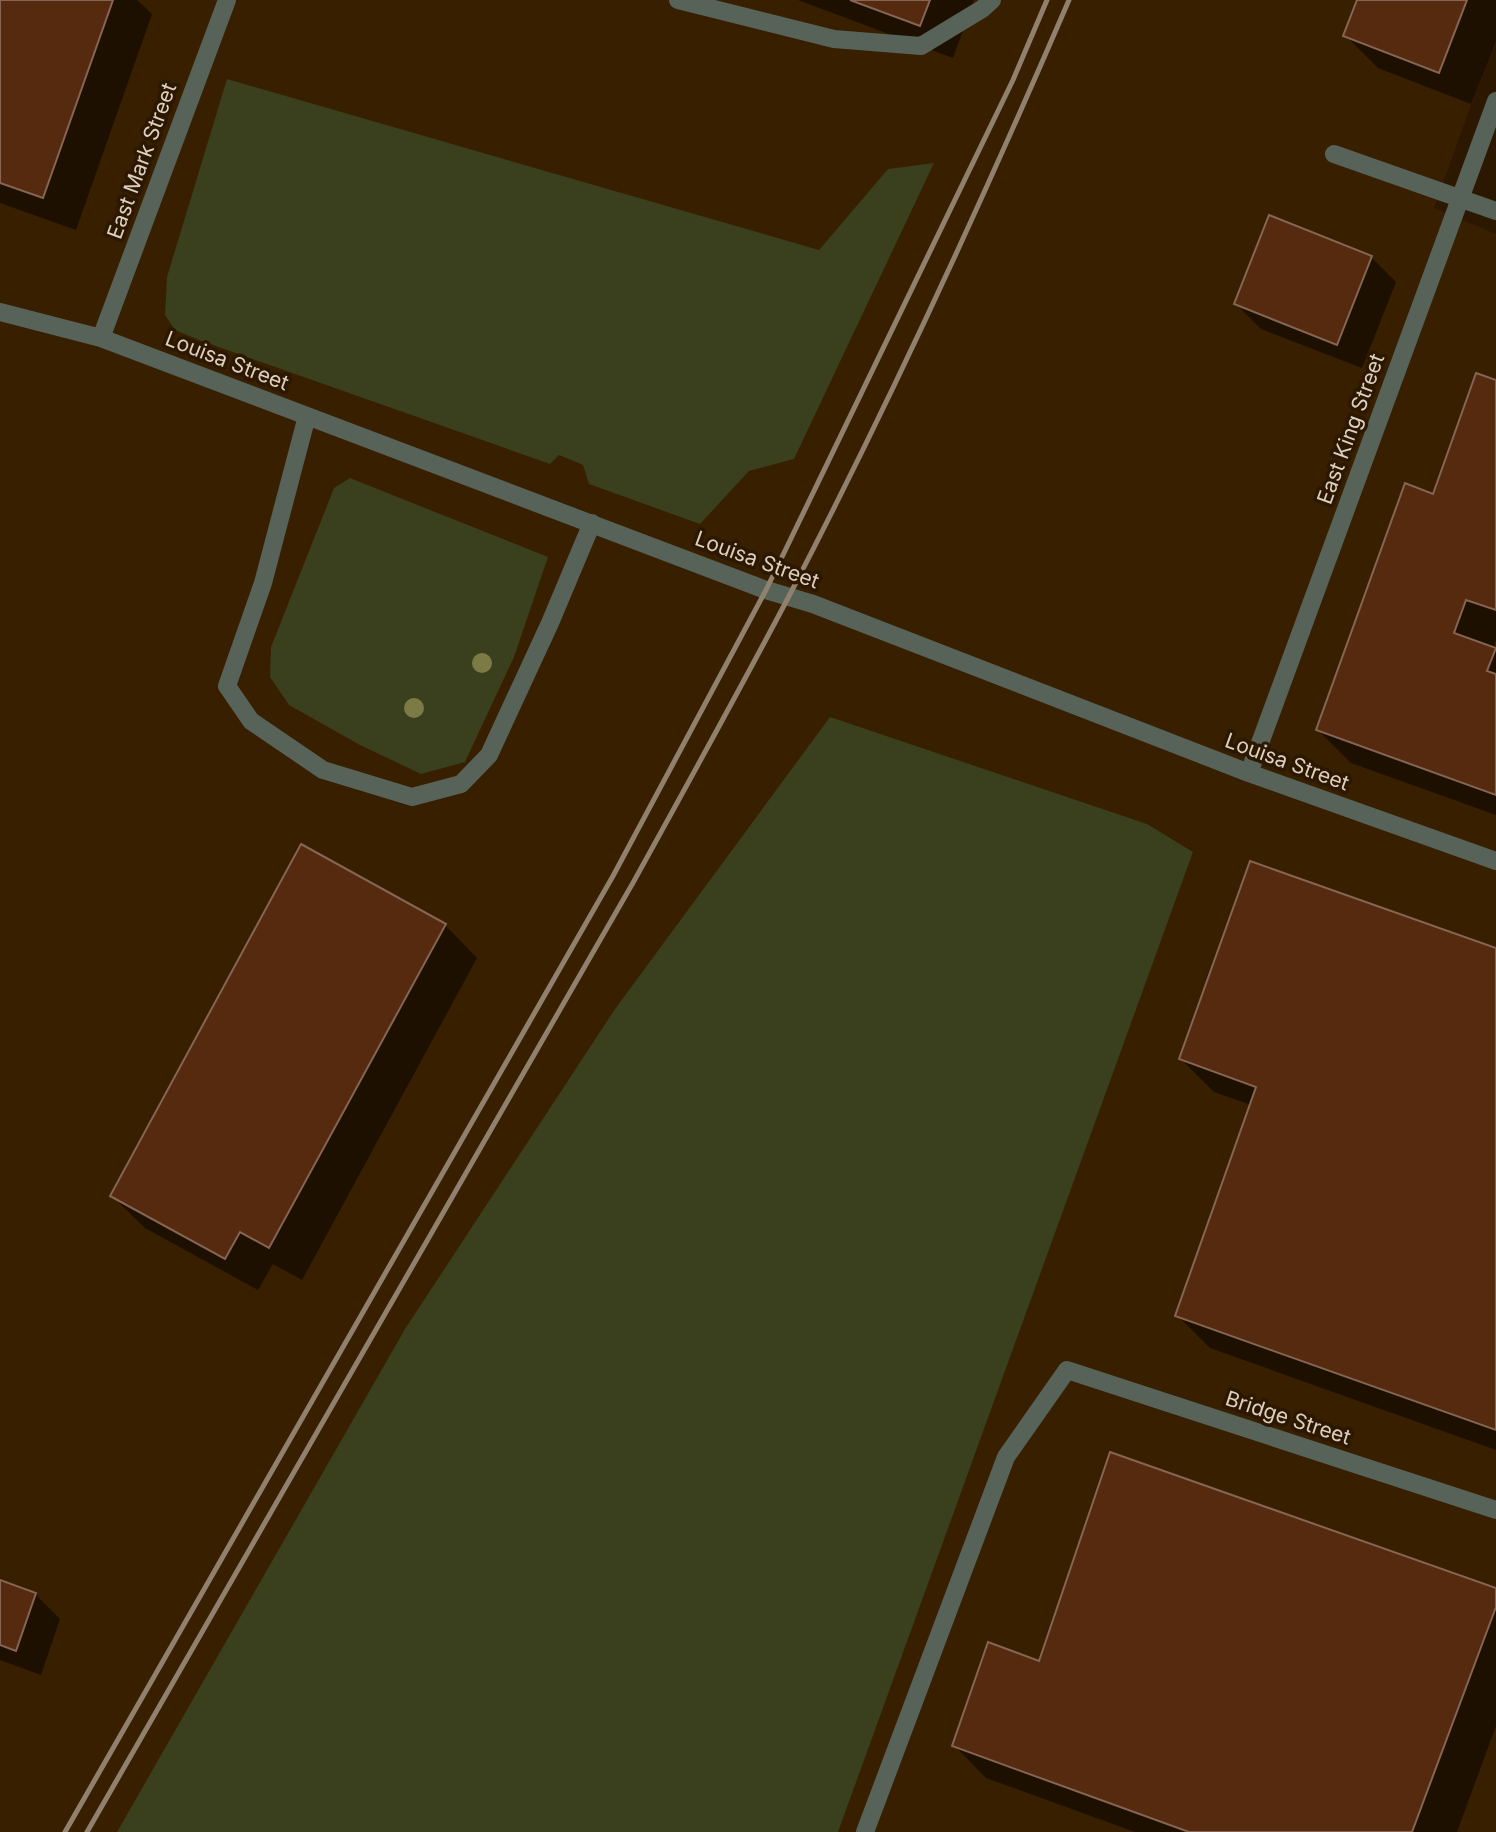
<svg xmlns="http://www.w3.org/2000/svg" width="1496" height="1832" viewBox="0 0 1496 1832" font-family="Inter,sans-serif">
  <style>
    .built { fill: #371f00 }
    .green { fill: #3a3f1d }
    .shadow { fill: #0007 }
    .building { fill: #552a0f; stroke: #856554; stroke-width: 2 }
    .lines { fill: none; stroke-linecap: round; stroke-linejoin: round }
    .minor { stroke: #576358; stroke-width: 18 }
    .rail { stroke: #91806e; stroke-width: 5 }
    .tree { fill: #7d7b45 }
    .labels { text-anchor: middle; stroke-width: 7; stroke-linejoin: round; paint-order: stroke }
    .street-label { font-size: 21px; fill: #ddcfc1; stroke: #2c1801 }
  </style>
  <rect width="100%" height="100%" fill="#2c1801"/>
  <path class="built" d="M0,0h1496v36l-62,172 62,26v1598h-1496z"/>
  <path class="green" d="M227,79l592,171 69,-81 46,-6 -140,296 -45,12 -49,53 -111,-40 -6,-19 -24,-10 -9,9 -351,-124 -24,-10 -10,-15 2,-38z
    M350,478l198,79 -34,100 -49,105 -44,12 -61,-29 -71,-40 -19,-28 1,-30 63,-159z
    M830,717l317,107 46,28 -355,980h-721l288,-503 210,-320z"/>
  <path class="shadow" d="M0,0h137l15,14 -76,216 -76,-27z
    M798,0h176l-21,58z
    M1358,0h138v40l-25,64 -93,-36 -33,-33z
    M1371,257l25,25 -34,86 -101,-39 -25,-25z
    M1496,382v258l-3,9 3,2v164l-145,-52 -33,-33 117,-234z
    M445,925l32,33 -175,322 -29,-16 -15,26 -113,-62 -33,-32z
    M1496,950v500l-286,-102 -33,-33 74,-210 -37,-13 -33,-33z
    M0,1582l35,12 25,25 -19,56 -41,-15z
    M1496,1590v136l-39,106h-322l-149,-54 -32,-33 86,-82z"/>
  <path class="building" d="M0,0h113l-70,198 -43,-15z
    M850,0h80l-10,26z
    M1357,0h110l-28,73 -96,-37z
    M1269,215l103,41 -35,89 -103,-41z
    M1476,373l20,7v230l-30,-10 -12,33 42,15 -9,23 9,3v121l-180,-65 89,-247 28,11z
    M301,844l145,80 -177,324 -29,-16 -15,27 -115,-63z
    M1250,861l246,87v482l-321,-114 81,-229 -77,-28z
    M1110,1452l386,136v19l-84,225h-223l-237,-86 36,-104 51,19z
    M0,1580l36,13 -20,58 -16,-6z"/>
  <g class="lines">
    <path class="minor" d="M678,0l156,39 87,7 61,-37 10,-9
      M1334,154l162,57
      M0,312l101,26 665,252 47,14 436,169 247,88
      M101,338l126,-338
      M307,416l-44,167 -36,103 24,35 72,49 89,27 49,-13 28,-29 61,-132 42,-100
      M1249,773l247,-672
      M865,1832l141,-375 61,-87 429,140"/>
    <path class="rail" d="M65,1832l548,-956 153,-286 247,-510 34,-80
      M87,1832l547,-951c52,-94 104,-188 154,-283 102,-196 194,-396 281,-598"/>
  </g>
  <g class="tree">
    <circle cx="482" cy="663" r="10"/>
    <circle cx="414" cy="708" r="10"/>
  </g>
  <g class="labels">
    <g class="street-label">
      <text transform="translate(142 161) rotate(-70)" y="7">East Mark Street</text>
      <text transform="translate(227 361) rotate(21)" y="7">Louisa Street</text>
      <text transform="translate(1351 429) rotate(-70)" y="7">East King Street</text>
      <text transform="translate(757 560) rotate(20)" y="7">Louisa Street</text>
      <text transform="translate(1287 762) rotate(20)" y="7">Louisa Street</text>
      <text transform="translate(1288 1418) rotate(18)" y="7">Bridge Street</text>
    </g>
  </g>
</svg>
